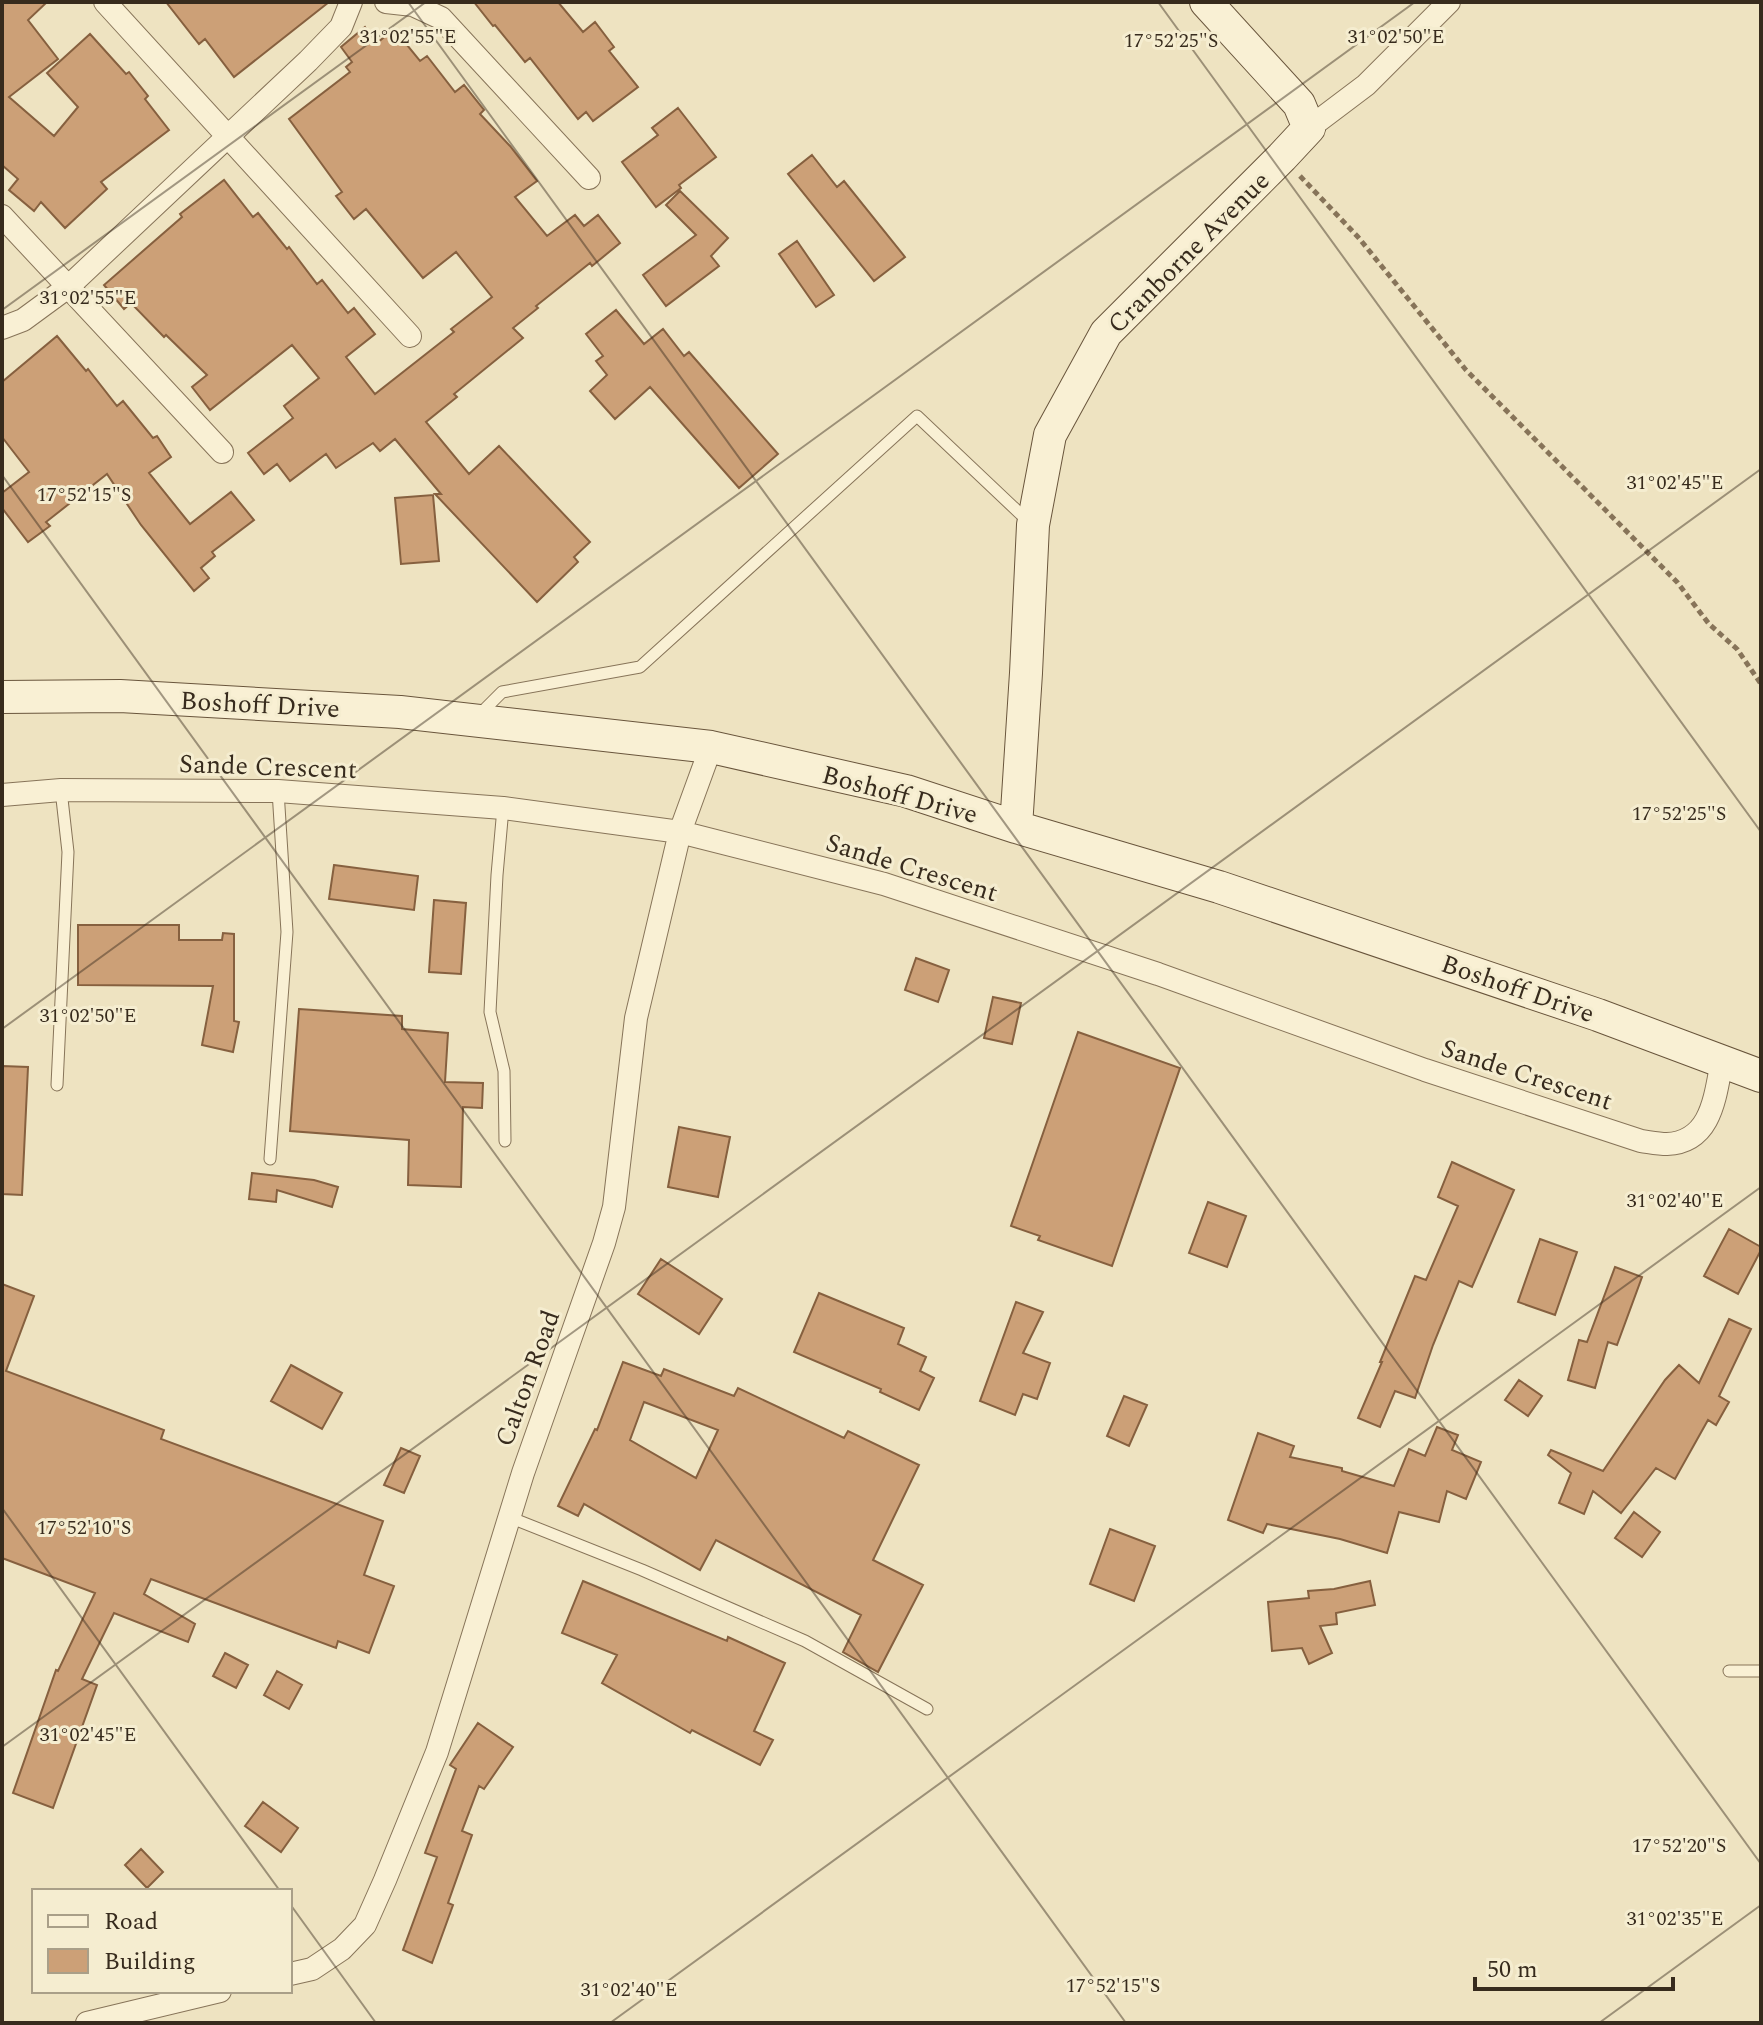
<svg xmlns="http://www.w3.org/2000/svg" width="1763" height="2025" viewBox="0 0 1763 2025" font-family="Spectral,serif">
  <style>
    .building { fill: #cca077; stroke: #86603f; stroke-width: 2; fill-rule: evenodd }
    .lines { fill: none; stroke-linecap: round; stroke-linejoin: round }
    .lane-casing { stroke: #877459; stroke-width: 13 }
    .street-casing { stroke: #877459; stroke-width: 24 }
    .secondary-casing { stroke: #69553c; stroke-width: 34 }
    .path { stroke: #877459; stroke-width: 5; stroke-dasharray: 6 4; stroke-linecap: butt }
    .lane { stroke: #f9f0d4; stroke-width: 11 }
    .street { stroke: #f9f0d4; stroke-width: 22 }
    .secondary { stroke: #f9f0d4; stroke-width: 32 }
    .ticks { fill: none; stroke: #372b1d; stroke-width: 2; stroke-opacity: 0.45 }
    .labels { text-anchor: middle; stroke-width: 6; stroke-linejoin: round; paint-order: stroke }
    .street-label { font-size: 26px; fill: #372b1d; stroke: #f5edd0 }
    .ticks-label { font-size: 20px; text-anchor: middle; fill: #372b1d; stroke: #f5edd0; stroke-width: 6; stroke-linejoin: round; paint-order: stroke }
  </style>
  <rect width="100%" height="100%" fill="#eee3c1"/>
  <path class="building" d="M2,2h45l-19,18 30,39 -49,38 45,39 24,-29 -31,-34 43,-39 36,40 3,-2 19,24 -3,3 24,31 -68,52 6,7 -42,39 -24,-26 -7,9 -25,-21 9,-11 -16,-14z
    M166,2h163l-95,75 -29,-38 -6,5z
    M474,2h84l25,30 12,-10 19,25 -5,4 29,36 -45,34 -7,-9 -8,7 -48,-61 -5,4 -30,-37 -2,1z
    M365,27l12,16 17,-14 26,32 7,-5 28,36 9,-7 20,25 -4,4 30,32 27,35 -22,16 32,39 28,-21 9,11 14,-11 22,28 -28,23 -2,-3 -54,43 2,2 -25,20 10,10 -69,56 3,3 -31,25 43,52 30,-28 91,96 -16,15 4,5 -41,40 -102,-108h6l-46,-55 -15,12 -7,-8 -37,25 -10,-14 -36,27 -13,-17 -13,10 -16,-21 45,-35 -9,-12 35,-28 -27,-33 -82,65 -18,-23 15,-12 -41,-40 -2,2 -33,-34 -7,6 -20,-24 78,-68 -2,-3 44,-34 29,37 5,-4 29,36 2,-2 28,37 5,-4 26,33 6,-5 21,26 -29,23 29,37 79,-62 -3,-3 41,-32 -36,-45 -33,26 -57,-69 -12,10 -18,-23 6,-4 -53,-73 61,-47 -4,-5 6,-5 -11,-15z
    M678,108l38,49 -37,28 2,3 -25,19 -34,-45 36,-27 -6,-7z
    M812,155l25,32 7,-6 61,76 -31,24 -86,-107z
    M680,191l48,47 -17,18 8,10 -53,40 -23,-31 53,-40 -30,-30z
    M797,241l37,54 -18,12 -37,-53z
    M616,310l28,34 19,-15 21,27 5,-4 89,102 -39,34 -89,-101 -35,32 -25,-28 17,-16 -11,-14 7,-5 -17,-22z
    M57,336l29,35 2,-2 29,37 6,-5 30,37 4,-2 14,21 -22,16 41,51 41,-32 23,28 -42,32 3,4 -14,12 8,10 -15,13 -53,-66 -34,-51 -61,48 4,4 -22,16 -26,-34v-15l27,-21 -27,-35v-55z
    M433,495l6,66 -38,3 -6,-66z
    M334,865l84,11 -4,34 -85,-11z
    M434,900l32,3 -5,71 -32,-2z
    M78,925h101v15h43l1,-7 11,1v87l5,1 -6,30 -31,-7 11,-59 -135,-1z
    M916,958l33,12 -11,32 -33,-12z
    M993,997l28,6 -9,41 -28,-6z
    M299,1009l103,7v13l46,4 -3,49 38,1 -1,25 -19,-1 -2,80 -53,-2 1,-45 -119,-9z
    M1078,1032l102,36 -68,198 -74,-26 2,-4 -29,-10z
    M2,1066l26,1 -6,128 -20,-1z
    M679,1127l51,10 -12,60 -50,-10z
    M1452,1162l62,28 -42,97 -13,-6 -26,64 -18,53 -20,-7 -15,36 -22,-9 24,-56h-2l35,-86 11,4 32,-74 -20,-9z
    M252,1173l62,7 24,7 -6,20 -55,-17 -1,12 -27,-3z
    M1208,1202l38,14 -19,51 -38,-14z
    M1729,1229l32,18v3l-23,44 -34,-18z
    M1540,1239l37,13 -22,63 -37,-13z
    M661,1259l61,40 -23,35 -61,-40z
    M1615,1267l27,10 -25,68 -9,-3 -13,46 -27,-8 11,-40 8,2z
    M2,1284l32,12 -28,75 158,59 -3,9 222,82 -19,54 30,11 -25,67 -31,-12 -2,7 -185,-69 -7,15 51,30 -7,18 -74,-29 -32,66 15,6 -44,123 -40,-15 43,-123 2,1 37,-78 -93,-35z
    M819,1293l85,35 -6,16 28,13 -6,14 14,7 -15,32 -39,-18 1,-3 -87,-37z
    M1016,1302l27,10 -20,41 27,10 -13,36 -14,-5 -8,21 -35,-14z
    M1729,1319l22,10 -32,67 10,6 -13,23 -8,-5 -33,59 -19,-11 -35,45 -28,-22 -9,23 -25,-11 12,-30 -23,-18 3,-5 52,21 62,-91 14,-15 20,18z
    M623,1362l38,14 3,-7 70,27 4,-8 106,50 4,-7 71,34 -46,95 50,25 -45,87 -35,-20 18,-37 -145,-75 -16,30 -116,-66 -6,12 -20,-10 37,-77 2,1zM644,1402l74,28 -22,48 -66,-38z
    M291,1365l51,28 -20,36 -51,-28z
    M1519,1380l23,16 -14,20 -23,-16z
    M1124,1396l23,9 -18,41 -22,-10z
    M1437,1427l21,8 -6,15 29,12 -15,37 -19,-8 -8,31 -40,-10 -12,41 -47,-14 -73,-15 -4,9 -35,-13 30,-87 36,13 -4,11 52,11v3l52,15 15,-37 16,7z
    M401,1448l19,8 -16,37 -20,-8z
    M1634,1512l26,20 -18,25 -27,-19z
    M1110,1529l45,17 -21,55 -44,-17z
    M583,1581l144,60 1,-4 57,26 -31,68 19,9 -13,25 -68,-35 -2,3 -88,-50 15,-28 -55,-22z
    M1370,1581l5,24 -39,8 1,11 -17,2 12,27 -23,11 -7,-16 -30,3 -4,-49 41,-4 -1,-7 26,-2z
    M225,1653l23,12 -12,23 -23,-12z
    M277,1671l25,14 -13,24 -25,-14z
    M478,1723l35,24 -29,42 -5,-3 -17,45 10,4 -24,68 5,2 -21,58 -29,-13 34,-93 -12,-4 31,-84 -6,-4z
    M263,1802l35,26 -17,24 -36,-26z
    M141,1849l22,23 -16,16 -22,-23z"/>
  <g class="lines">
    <defs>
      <path id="lane" d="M478,716l24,-24 138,-25 277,-251 112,106
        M503,808l-6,67 -7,137 14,59 1,70
        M57,1085l11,-233 -7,-62
        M270,1159l17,-227 -9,-141
        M509,1517l133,53 163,71 122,68
        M1729,1671h32"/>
      <path id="street" d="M105,2l305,334
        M386,2l27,3 28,13 148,160
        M1309,128l57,-43 83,-83
        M2,216l220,236
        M2,328l21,-8 45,-33 240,-226 33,-34 10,-25
        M2,795l59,-5 217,1 225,17 177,24 204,52 274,90 267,96 216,71c8,1 17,3 26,3 45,-2 48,-48 55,-83
        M290,1974l22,-5 30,-20 23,-24 20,-45 52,-128 86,-279 81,-230 10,-36 22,-189 44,-186 31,-85
        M87,2023l133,-32"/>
      <path id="secondary" d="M2,697l118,-1 280,16 311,35 195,44 110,36 203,60 379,128 163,61
        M1016,827l10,-154 7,-148 17,-90 56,-102 176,-176 27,-29 -10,-24 -93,-102"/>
    </defs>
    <use href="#lane" class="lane-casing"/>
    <use href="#street" class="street-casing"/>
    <use href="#secondary" class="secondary-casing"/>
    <path class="path" d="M1300,176l58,61 108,133 211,212 32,42 28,25 24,35"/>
    <use href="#lane" class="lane"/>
    <use href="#street" class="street"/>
    <use href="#secondary" class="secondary"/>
  </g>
  <path class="ticks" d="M408,2l1353,1862M1158,2l603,830M2,310l424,-308M2,475l1124,1548M2,1029l1413,-1027M2,1508l278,383M2,1747l1759,-1278M290,1904l86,119M610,2023l1151,-836M1599,2023l162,-118"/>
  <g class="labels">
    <g class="street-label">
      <text transform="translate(1188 252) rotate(-45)" y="9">Cranborne Avenue</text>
      <text transform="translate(260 704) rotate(3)" y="9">Boshoff Drive</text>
      <text transform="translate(268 766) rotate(2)" y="9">Sande Crescent</text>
      <text transform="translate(900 794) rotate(15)" y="9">Boshoff Drive</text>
      <text transform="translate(912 867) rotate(17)" y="9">Sande Crescent</text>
      <text transform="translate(1518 988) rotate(19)" y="9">Boshoff Drive</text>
      <text transform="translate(1527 1074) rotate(18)" y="9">Sande Crescent</text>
      <text transform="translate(527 1378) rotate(-70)" y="9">Calton Road</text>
    </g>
  </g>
  <g class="ticks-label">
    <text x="408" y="43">31°02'55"E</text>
    <text x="1396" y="43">31°02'50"E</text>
    <text x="1171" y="47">17°52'25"S</text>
    <text x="88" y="304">31°02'55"E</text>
    <text x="1675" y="489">31°02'45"E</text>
    <text x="84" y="501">17°52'15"S</text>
    <text x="1679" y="820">17°52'25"S</text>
    <text x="88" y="1022">31°02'50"E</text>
    <text x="1675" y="1207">31°02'40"E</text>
    <text x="84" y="1534">17°52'10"S</text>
    <text x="88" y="1741">31°02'45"E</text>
    <text x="1679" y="1852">17°52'20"S</text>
    <text x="1675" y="1925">31°02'35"E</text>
    <text x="1113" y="1992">17°52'15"S</text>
    <text x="629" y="1996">31°02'40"E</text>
  </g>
  <rect width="1763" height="2025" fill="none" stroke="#372b1d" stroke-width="8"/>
  <rect x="32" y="1889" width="260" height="104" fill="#f5edd0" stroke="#a99f88" stroke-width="2"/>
  <rect x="48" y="1915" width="40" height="12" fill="#f9f0d4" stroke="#a99f88" stroke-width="2"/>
  <text x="104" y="1929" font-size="24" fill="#372b1d">Road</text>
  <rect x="48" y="1949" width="40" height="24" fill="#cca077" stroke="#a99f88" stroke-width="2"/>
  <text x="104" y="1969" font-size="24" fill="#372b1d">Building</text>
  <path d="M1475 1977v12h198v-12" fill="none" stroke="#372b1d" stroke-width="4"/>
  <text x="1487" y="1977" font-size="24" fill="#372b1d" stroke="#f5edd0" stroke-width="6" paint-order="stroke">50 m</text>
</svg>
